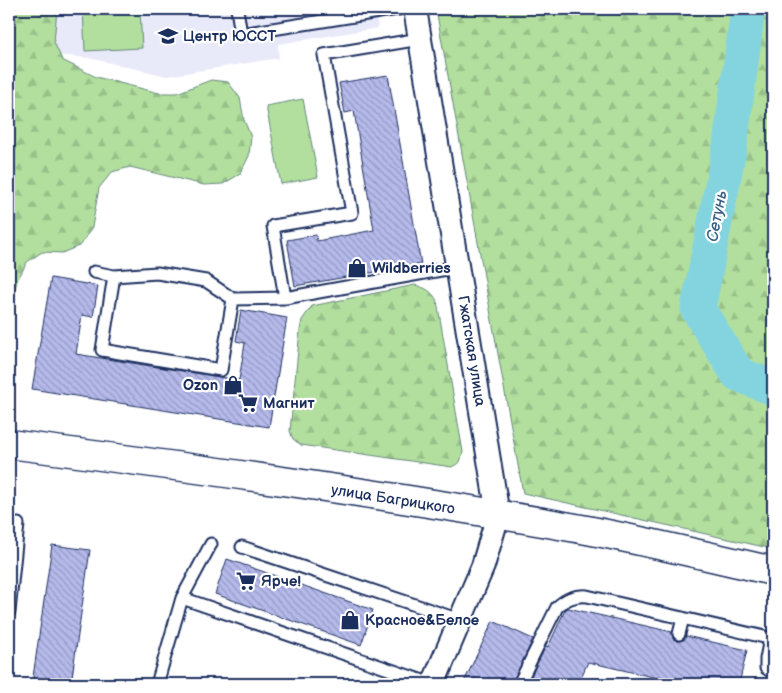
<svg xmlns="http://www.w3.org/2000/svg" width="782" height="693" viewBox="0 0 782 693" font-family="'Balsamiq Sans',sans-serif">
  <style>
    .built { fill: #e9eaf9 }
    .green { fill: #b2df9d; stroke: #66877e }
    .forest { fill: url(#forest-firs); stroke: #66877e }
    .lines { fill: none; stroke-linecap: round; stroke-linejoin: round }
    .river { stroke: #84d4e0; stroke-width: 35 }
    .building { fill: url(#building-back-hatch); stroke: #1b2f5e }
    .lane-casing { stroke: #1b2f5e; stroke-width: 15 }
    .street-casing { stroke: #1b2f5e; stroke-width: 26 }
    .secondary-casing { stroke: #1b2f5e; stroke-width: 31 }
    .lane { stroke: #fff; stroke-width: 11 }
    .street { stroke: #fff; stroke-width: 22 }
    .secondary { stroke: #fff; stroke-width: 28 }
    .labels { text-anchor: middle; stroke-width: 4.5; stroke-linejoin: round; paint-order: stroke }
    .poi-label { font-size: 15px; font-weight: bold; fill: #1b2f5e; stroke: #fff; text-anchor: start }
    .street-label { font-size: 15px; fill: #1b2f5e; stroke: #fff }
    .water-label { font-size: 16px; font-style: italic; fill: #3a6185; stroke: #fff }
  </style>
  <defs>
    <pattern id="forest-firs" width="22" height="20" patternUnits="userSpaceOnUse" patternTransform="scale(1.25)"><rect width="22" height="20" fill="#b2df9d"/><path d="M5 1l3.5 6h-7zM16 11l3.5 6h-7z" fill="#98c08a"/></pattern>
    <pattern id="building-back-hatch" width="6" height="6" patternUnits="userSpaceOnUse" patternTransform="scale(1.25)"><rect width="6" height="6" fill="#b6baeb"/><path d="M-1 5l2 2M0 0l6 6M5-1l2 2" fill="none" stroke="#9398c2"/></pattern>
  </defs>
  <rect width="100%" height="100%" fill="#fff"/>
  <filter id="ink" filterUnits="userSpaceOnUse"><feTurbulence type="fractalNoise" baseFrequency=".02" numOctaves="2"/><feDisplacementMap in="SourceGraphic" scale="10" xChannelSelector="R" yChannelSelector="G"/><feConvolveMatrix kernelMatrix="1 2 1 2 8 2 1 2 1" color-interpolation-filters="sRGB"/></filter>
  <g filter="url(#ink)">
    <path class="built" d="M9,9h366l3,19 -100,16 1,14 -112,18 -78,-18 -80,-7z"/>
    <path class="green" d="M83,9h57l2,39 -57,3z
      M303,99l15,78 -37,7 -15,-78z"/>
    <path class="forest" d="M9,9h48l-3,33 8,18 34,17 63,16h18l34,-13 17,2 12,16 4,22 7,17 -2,19 -9,18 -17,10 -19,1 -74,-18 -18,5 -13,16 -7,39 -11,18 -19,8 -20,-1 -15,10 -10,19 -5,18 -3,4z
      M436,9h337v540l-250,-56z
      M415,285c11,3 17,6 22,16l26,151 -3,10 -8,5 -151,-22 -8,-6 -3,-8 10,-101 2,-10 10,-14z"/>
    <g class="lines">
      <path class="river" d="M748,9l-18,136 -32,164 40,65 35,14"/>
    </g>
    <path class="building" d="M388,75l33,189 -126,22 -8,-46 29,-5 1,6 57,-11 -20,-119 -9,2 -6,-30z
      M51,278l47,8 -5,31 -11,-2 -6,39 163,26 6,-37 -9,-2 5,-31 46,8 -18,109 -237,-38z
      M52,545l38,5 -19,134h-39z
      M227,559l146,51 -12,35 -146,-51z
      M568,608l104,24 1,7 5,2 6,-1 2,-4 61,14 -8,34h-56l-95,-22 -10,22h-51l19,-38 2,1 17,-37z
      M493,621l40,18 -21,45h-49z"/>
    <g class="lines">
      <defs>
        <path id="lane" d="M237,9l4,25 157,-25
          M94,272l20,4 43,-3 49,8 27,18 52,-1 173,-31
          M114,276l-12,74 119,20 12,-71
          M285,298l-12,-72 79,-13 -28,-158 96,-16
          M242,547l218,73
          M182,598l250,86
          M9,612l9,-88
          M679,634l4,-16
          M770,638l-4,21v9l7,5
          M157,684l25,-86 29,-54
          M519,684l38,-77c9,-8 17,-12 30,-11l186,43"/>
        <path id="street" d="M415,9l83,506 -15,51 -50,118"/>
        <path id="secondary" d="M9,444c193,25 386,51 578,86 62,12 124,27 186,41"/>
      </defs>
      <use href="#lane" class="lane-casing"/>
      <use href="#street" class="street-casing"/>
      <use href="#secondary" class="secondary-casing"/>
      <use href="#lane" class="lane"/>
      <use href="#street" class="street"/>
      <use href="#secondary" class="secondary"/>
    </g>
  </g>
  <defs>
    <symbol id="school-bare" viewBox="-9 -9 18 18"><path d="M0-5L7-2L0 1L-7-2ZM-4 1L0 2.5L4 1V4Q0 6-4 4Z" fill="#1b2f5e" stroke="#fff" stroke-width="2.5" paint-order="stroke"/></symbol>
    <symbol id="shop-bare" viewBox="-9 -9 18 18"><path d="M-5-2.5h2.3a2.7 3.5 0 0 1 5.4 0H5L5.5 6h-11ZM-1.5-2.5h3a1.5 2.3 0 0 0-3 0Z" fill="#1b2f5e" stroke="#fff" stroke-width="2.5" paint-order="stroke"/></symbol>
    <symbol id="supermarket-bare" viewBox="-9 -9 18 18"><path d="M-6-5.5h2.5l.6 2H6L4.5 2H-2.5L-4.4-4H-6ZM-1.5 3.2a1.3 1.3 0 1 0 .1 0ZM3 3.2a1.3 1.3 0 1 0 .1 0Z" fill="#1b2f5e" stroke="#fff" stroke-width="2.5" paint-order="stroke"/></symbol>
  </defs>
  <g fill-rule="evenodd">
    <use href="#school-bare" x="154" y="22" width="28" height="28"/>
    <use href="#shop-bare" x="343" y="254" width="28" height="28"/>
    <use href="#shop-bare" x="219" y="371" width="28" height="28"/>
    <use href="#supermarket-bare" x="234" y="389" width="28" height="28"/>
    <use href="#supermarket-bare" x="232" y="567" width="28" height="28"/>
    <use href="#shop-bare" x="336" y="606" width="28" height="28"/>
  </g>
  <g class="labels">
    <g class="poi-label">
      <text x="183" y="41">Центр ЮССТ</text>
      <text x="372" y="273">Wildberries</text>
      <text x="218" y="390" text-anchor="end">Ozon</text>
      <text x="263" y="408">Магнит</text>
      <text x="261" y="586">Ярче!</text>
      <text x="365" y="625">Красное&amp;Белое</text>
    </g>
    <g class="street-label">
      <text transform="translate(472 351) rotate(81)" y="5">Гжатская улица</text>
      <text transform="translate(393 499) rotate(9)" y="5">улица Багрицкого</text>
    </g>
    <g class="water-label">
      <text transform="translate(716 216) rotate(-79)" y="6">Сетунь</text>
    </g>
  </g>
  <rect width="782" height="693" fill="none" stroke="#fff" stroke-width="30"/>
  <rect x="15" y="15" width="752" height="663" fill="none" stroke="#1b2f5e" stroke-width="2" filter="url(#ink)"/>
</svg>
